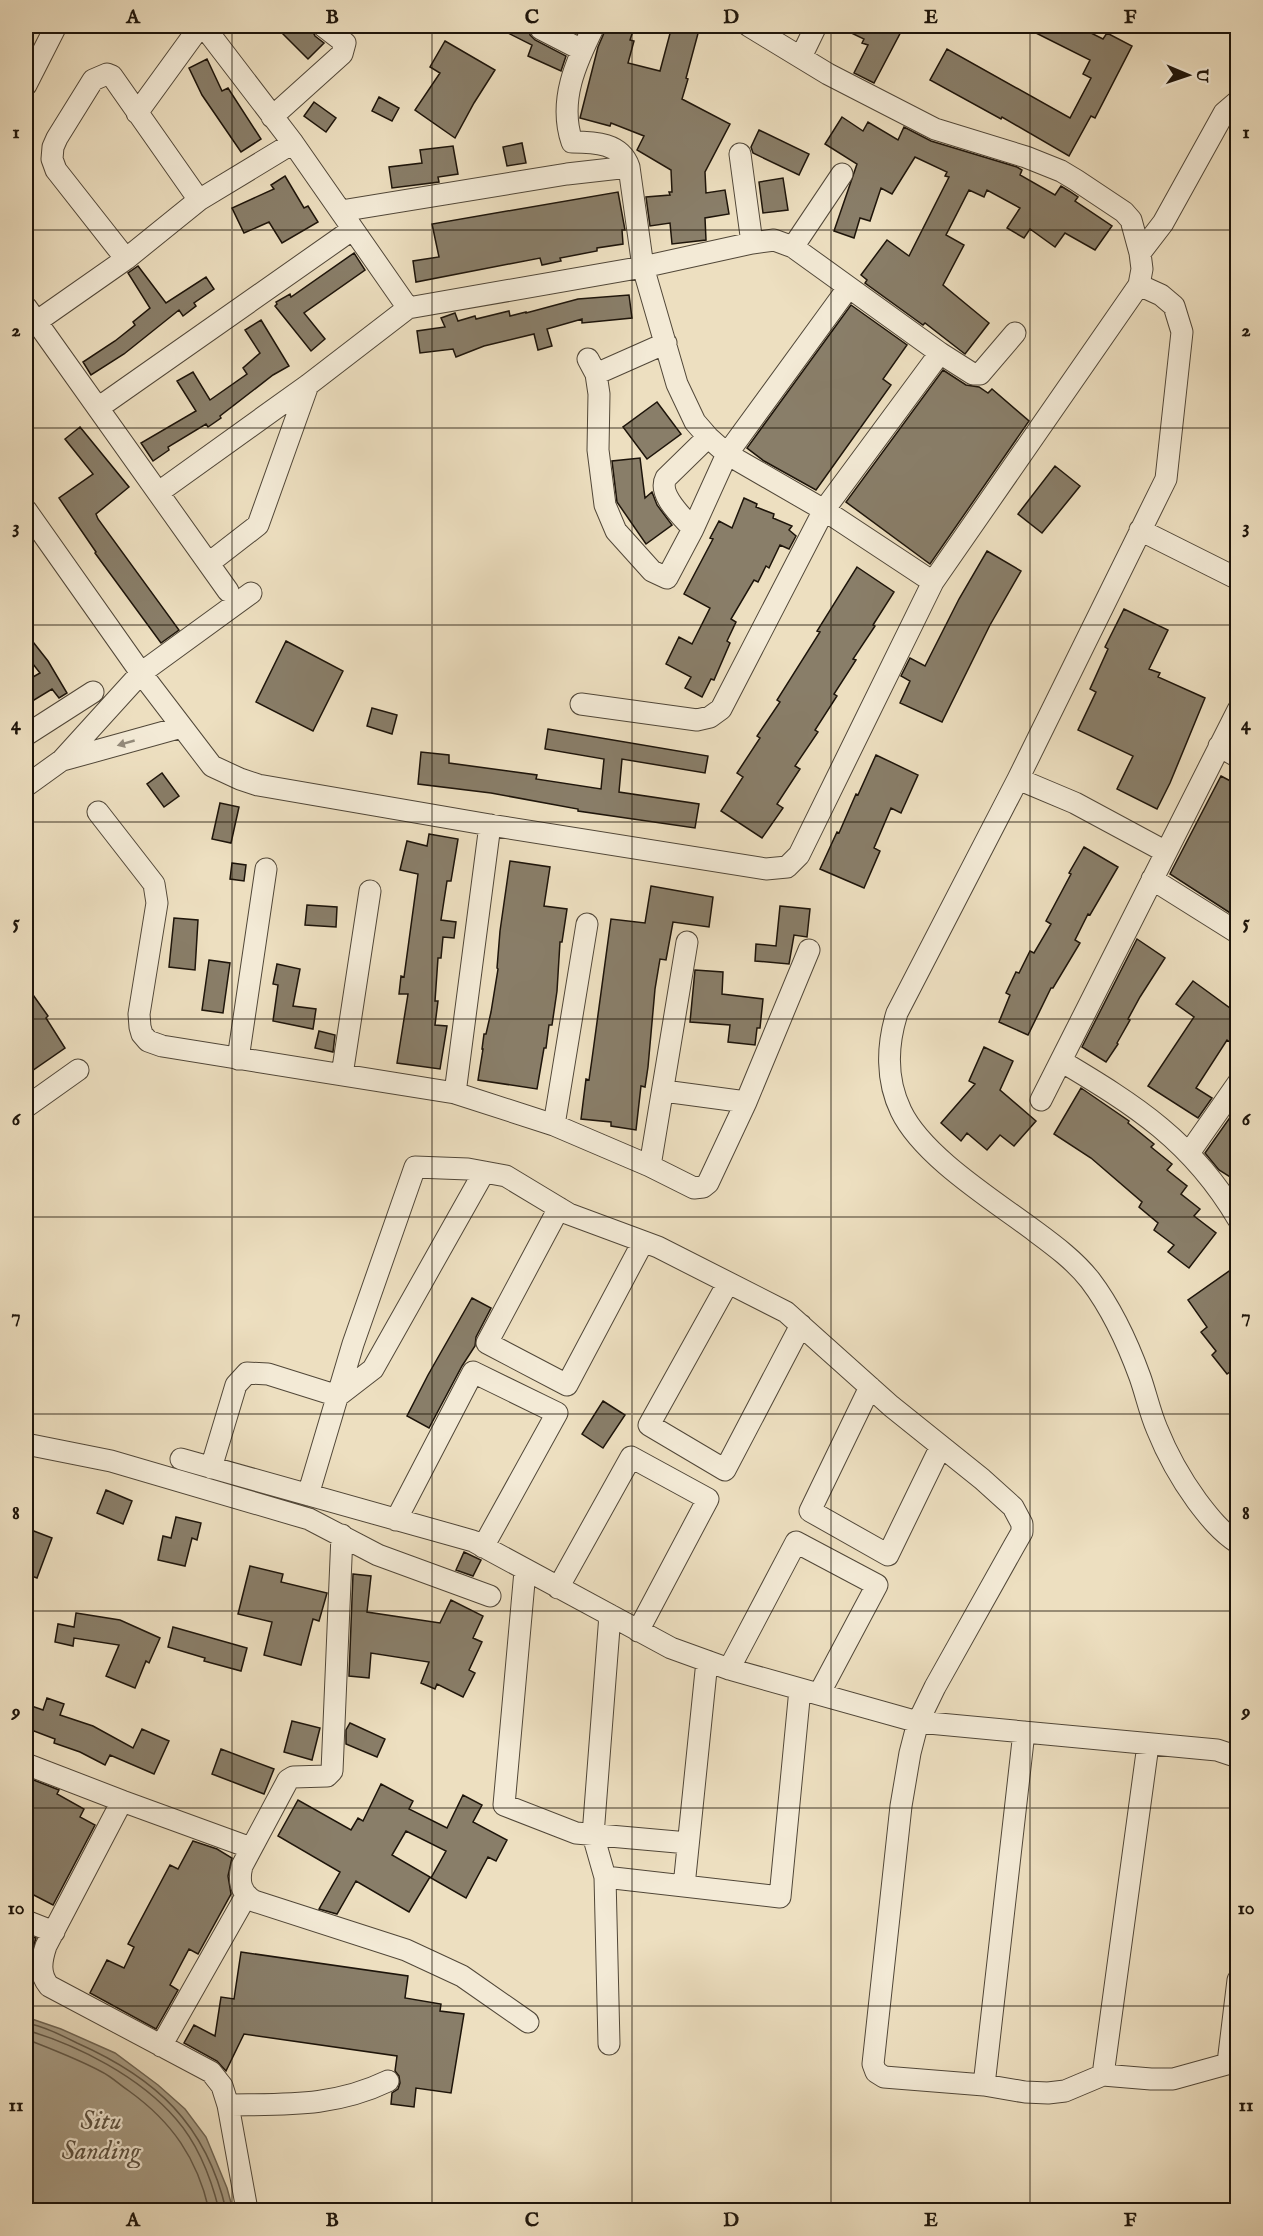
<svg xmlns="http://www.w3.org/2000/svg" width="1263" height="2236" viewBox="0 0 1263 2236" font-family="'IM FELL English',serif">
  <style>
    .water { fill: #a69a82; stroke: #6f6452; stroke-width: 1.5 }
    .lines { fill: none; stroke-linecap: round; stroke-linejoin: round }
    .shore { stroke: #625746; stroke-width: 1.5 }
    .building { fill: #897e69; stroke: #1d140a; stroke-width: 1.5 }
    .minor-casing { stroke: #514738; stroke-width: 23 }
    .minor { stroke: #f3ead6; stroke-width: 21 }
    .oneway { fill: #938a7a }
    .grid { fill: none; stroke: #1d140a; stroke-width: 1.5; stroke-opacity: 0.55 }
    .labels { text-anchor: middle; stroke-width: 4.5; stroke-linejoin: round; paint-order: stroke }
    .water-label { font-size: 26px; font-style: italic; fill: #5b5040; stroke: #f3ead6 }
    .neatline { fill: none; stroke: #1d140a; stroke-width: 2 }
    .grid-label { font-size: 20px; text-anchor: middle; font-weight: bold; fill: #1d140a }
  </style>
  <rect width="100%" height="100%" fill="#eddfc0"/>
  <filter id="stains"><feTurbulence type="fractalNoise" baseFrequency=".00333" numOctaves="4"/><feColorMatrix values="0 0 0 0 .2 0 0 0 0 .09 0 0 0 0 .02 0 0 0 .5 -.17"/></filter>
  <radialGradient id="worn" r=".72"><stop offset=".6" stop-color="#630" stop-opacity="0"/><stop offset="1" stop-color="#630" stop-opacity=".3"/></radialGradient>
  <path class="water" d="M26,2017l35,12 54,24 43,32 27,24 21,28 21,51 6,22h-207z"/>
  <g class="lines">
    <path class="shore" d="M26,2023c17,3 35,12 51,20 79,35 129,81 149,167
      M26,2030c52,15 114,47 150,89 22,25 35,59 43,91
      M26,2039c25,10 52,20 76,33 10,5 18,13 27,19 43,31 68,67 80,119"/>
  </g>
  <path class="building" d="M289,26h21l5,10 9,7 -16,16 -26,-26z
    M494,26h35l1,9 5,5 31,16 -5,15 -33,-15 4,-11z
    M607,26h7l19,5 -3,9 4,1 -6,22 32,8 12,-45h28l-14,52 2,1 -6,20 48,25 -25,48 1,21 19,-3 4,24 -24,4 1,22 -34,4 -2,-21 -20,3 -4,-29 24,-2 -1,-3h3l-1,-22 -34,-20 7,-14 -33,-13 -1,3 -30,-8 18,-71z
    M837,26h67l-30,57 -20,-10 14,-28 -6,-2 2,-4z
    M1022,26h55l26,13 4,-6 25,13 -37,72 -4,-2 -22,40 -67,-39 -1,2 -71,-39 17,-31 123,69 21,-40 -8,-4 7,-14z
    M445,41l50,29 -21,33 -19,35 -40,-28 25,-37 -10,-6z
    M207,59l15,32 6,-3 33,51 -20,13 -39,-57 -13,-27z
    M379,97l20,11 -7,13 -20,-10z
    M314,102l22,16 -10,14 -22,-16z
    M842,117l21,14 5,-9 30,18 6,-13 27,14 86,26 5,3 -2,5 35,20 6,-9 8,5 9,6 -3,4 37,25 -17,24 -30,-17 -10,14 -25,-18 -6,9 -17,-10 13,-20 -33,-18 -3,7 -15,-7 -23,45 18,10 -21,40 46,38 -24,31 -40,-31 -2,2 -58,-42 2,-3 -6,-5 26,-35 22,16 40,-79 -4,-1 2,-4 -32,-15 -23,37 -11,-6 -11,33 -10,-3 -6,20 -20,-7 23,-67 -32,-20z
    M759,130l50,24 -10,21 -46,-22 -2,-6z
    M522,143l4,20 -19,3 -4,-19z
    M453,146l5,28 -20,3 1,5 -47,6 -3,-21 33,-4 -2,-13z
    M285,176l19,32 4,-2 10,16 -36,21 -13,-21 -25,11 -12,-25 42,-19 -3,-4z
    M783,178l5,32 -25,3 -4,-31z
    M618,192l7,38h-3l1,14 -26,4v3l-37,7 1,3 -19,4 -2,-7 -124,24 -3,-21 26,-4 -7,-33z
    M354,253l11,17 -61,43 21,26 -14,12 -36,-45 2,-2 -1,-2 14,-8 1,3z
    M138,266l28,37 40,-26 8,12 -20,14 2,3 -13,10 -4,-6 -55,44 -33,21 -8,-13 32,-21 20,-16 -2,-3 17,-14 -22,-35z
    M629,295l3,23 -50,5v-4l-35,10 5,17 -14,4 -4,-16 -50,12 -28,11 -3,-8 -33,4 -3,-22 28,-4 -4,-9 14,-5 3,8 17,-5 1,3 33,-8 1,5 16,-4v1l52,-14z
    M851,305l56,40 -24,34 8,6 -75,105 -52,-29 -17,-13z
    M261,320l28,46 -16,9 -53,41 1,2 -13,9 -2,-3 -38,23 1,3 -16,11 -12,-18 55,-32 -19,-30 16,-9 17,28 37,-26 -4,-6 17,-15 -15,-23z
    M943,370l23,15 13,2 9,6 4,-4 37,32 -99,143 -84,-62z
    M657,402l24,32 -34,25 -24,-32z
    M80,427l49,60 -33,27 2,5 81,111 -18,13 -66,-90 1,-1 -37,-54 34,-24 -28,-35z
    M640,458l5,40 7,-6 5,13 15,20 -26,19 -29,-42 -5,-41z
    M1055,466l25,20 -38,47 -24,-19z
    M744,498l13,6 -1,3 18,7 -1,4 19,8 -3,4 7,6 -7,13 -9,-4 -11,23 -3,-2 -8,16 -4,-2 -23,39 5,3 -9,19 3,2 -16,37 -3,-1 -9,18 -17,-9 6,-11 -25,-13 13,-27 13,7 18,-36 -26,-14 29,-55 -3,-1 9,-17 13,7z
    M987,551l34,20 -31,54 -48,97 -42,-19 10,-22 -9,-5 9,-18 15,8 34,-67z
    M857,567l37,25 -21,33 2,1 -22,33 3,1 -22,34 3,2 -22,34 3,2 -23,34 5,3 -23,35 6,4 -21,30 -41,-27 22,-34 -6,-4 23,-35 -3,-2 23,-34 -3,-2 43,-68 -3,-1z
    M1124,609l44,21 -19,39 11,4 -2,4 47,21 -35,85 -13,26 -40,-20 16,-33 -55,-26 18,-38 -6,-3 18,-40 -3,-2z
    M26,633l22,28 19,32 -8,5 -7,-9 -26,16v-24l14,-8 -14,-18z
    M286,641l57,30 -30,60 -57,-29z
    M372,708l25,7 -5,19 -25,-8z
    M548,729l160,27 -3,17 -83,-14 -3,33 80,12 -4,24 -117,-17v-2l-87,-16 -73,-9 3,-32 28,3v8l88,12 -1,4 65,10 3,-30 -59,-10z
    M876,755l42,20 -17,38 -10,-5 -17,40 6,3 -16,37 -44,-19 17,-37 2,1 17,-39 2,1z
    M162,773l17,23 -15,11 -17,-23z
    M1221,776l17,9v133l-68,-44z
    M220,803l19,4 -8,36 -19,-4z
    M429,834l29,5 -7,42h-4l-6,39 15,2 -2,16 -11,-1 -2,21h-3l-3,43h3l-3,24 12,1 -7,43 -43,-6 11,-69h-9l2,-18 3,1 14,-103 -18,-4 7,-29 20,5z
    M1084,847l34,20 -28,48 -2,-1 -13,26 5,3 -27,45h-2l-23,47 -29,-13 11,-27 -4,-2 10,-21 3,1 11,-22 4,2 17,-29 -5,-3 25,-47 -2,-1z
    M510,861l40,6 -6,39 23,3 -5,33h-2l-3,49 -5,34h-3l-3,23h-2l-7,41 -59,-9 5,-31h-1l2,-15h2l5,-22 7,-43 -1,-1 3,-37z
    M232,863l14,2 -2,16 -14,-2z
    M651,886l62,11 -4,30 -36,-5 -7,38 -6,-1 -5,30 -7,78 -3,20 -4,-1 -5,44 -25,-4v-4l-30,-3 5,-40 3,1 3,-21 19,-140 34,4z
    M307,905l30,2 -1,20 -31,-2z
    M780,906l30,3 -3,28 -13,-2 -5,29 -34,-3 1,-17 20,2z
    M174,918l24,2 -3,50 -26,-3z
    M1137,939l28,19 -25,39 -12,22 2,1 -13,23 1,1 -12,18 -24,-15z
    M209,960l21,3 -7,50 -21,-3z
    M277,964l23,5 -7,37 23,3 -3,20 -40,-8 5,-36 -5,-1z
    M695,970l28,2 -1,22 41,5 -3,29h-3l-2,17 -27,-3 2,-17 -40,-3z
    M1193,981l45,33v34l-11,-8 -31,48 16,10 -14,20 -50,-32 46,-69 -18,-13z
    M26,985l22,31 -2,2 19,30 -39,27z
    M319,1031l16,4 -2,17 -18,-4z
    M984,1047l29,14 -13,29 36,31 -22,25 -14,-11 -13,15 -20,-17 -6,8 -20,-18 34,-39 -6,-3z
    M1081,1088l48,33 -1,2 26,21 -3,3 21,17 -5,6 20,16 -6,8 19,15 -6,7 22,17 -27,35 -21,-16 6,-7 -20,-15 4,-7 -19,-16 3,-5 -51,-44 -37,-24z
    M1238,1106v76l-19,-12 -14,-17z
    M1232,1269l6,8v89l-11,8 -15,-19 4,-4 -15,-19 6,-5 -19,-27z
    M472,1298l19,10 -15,29 -1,9 -13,20 -33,62 -22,-12 21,-41z
    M603,1401l22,14 -22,33 -21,-14z
    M106,1490l26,11 -9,23 -26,-11z
    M176,1517l25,6 -4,17 -5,-2 -7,28 -27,-6 5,-24 8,2z
    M26,1528l26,10 -15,40 -11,-4z
    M464,1552l17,8 -8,16 -17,-6z
    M250,1566l33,8 -2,8 46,11 -8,28 -6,-2 -12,46 -37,-10 8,-33 -34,-8z
    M353,1574l18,2 -4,36 73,11 11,-23 32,16 -10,22 9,4 -13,28 6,3 -12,24 -26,-13 -2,5 -14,-6 8,-21 -58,-9 -2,25 -20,-2z
    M76,1613l44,7 40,18 -11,25 -3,-2 -11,27 -29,-12 13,-31 -45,-7 -1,8 -18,-4 3,-18 16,3z
    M173,1627l74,21 -6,23 -37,-10 1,-3 -37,-11z
    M47,1698l17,6 -4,11 33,11 40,22 9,-19 27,12 -15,33 -44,-19 -5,10 -25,-13 -26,-9 1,-4 -29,-11v-24l17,6z
    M292,1721l28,7 -8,32 -28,-8z
    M350,1723l35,16 -8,18 -31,-13v-14z
    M221,1749l53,20 -10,25 -52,-20z
    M26,1777l33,13 -2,4 27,15 -4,8 15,8 -42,80 -27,-14z
    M381,1784l32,17 -4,8 38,19 16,-33 19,10 -9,17 34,18 -11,21 -8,-4 -22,41 -35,-20 15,-27 -40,-20 -14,24 38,22 -21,35 -53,-31 -19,33 -18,-5 21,-37 -62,-36 20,-36 53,30 7,-12 5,3z
    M193,1841l24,8 15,9 -4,18 3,18 -33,60 -9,-5 -19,36 8,5 -22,39 -66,-36 17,-33 17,8 10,-21 -6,-3 42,-79 8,4z
    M26,1935l10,3 -10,36z
    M241,1952l167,24 -3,22 36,6 -1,7 24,3 -13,79 -35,-5 -2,19 -23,-3 1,-11 6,-4 2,-6 -1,-7 -4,-5 2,-15 -153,-22 -18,37 -9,-10 -33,-18 10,-18 21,11 6,-39 13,2z"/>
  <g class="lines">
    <defs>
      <path id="minor" d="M594,26c-18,36 -36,75 -22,116 23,0 49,1 57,25
        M749,26l79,48 107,55 91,28 35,14 15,9 48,32 7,8 9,33
        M541,29l41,21
        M801,57l15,-31
        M26,85l30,-59
        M137,113l61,-84 7,-1 88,115 115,165
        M272,117l70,-63 3,-11 -22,-17
        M740,154l12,89
        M341,211l226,-37 62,-7 14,100 34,117 18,38 13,15 19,17 97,56 109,72
        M793,247l49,-73
        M126,259l-70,-89 -4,-11 1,-12 4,-9 36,-58 14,-6 5,2 87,124
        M1139,285l22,10 13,11 8,26 -16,147 -148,300 -121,234c-10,32 -11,67 4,98 22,46 94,90 135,121 19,14 39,29 54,48 22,29 38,64 50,97 6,17 10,36 17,52 10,25 24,50 40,72 12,16 24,31 41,42
        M26,307l202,284
        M36,322l90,-63 73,-59 94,-57
        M588,359l8,15 3,20 -1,56 7,55 11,26 36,40 15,7 26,-49 34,-75 121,-166
        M596,374l70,-31
        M98,408l255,-179
        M159,492l149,-107 100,-77 235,-41 109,-24 22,-3 19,7 147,106 33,21h7l35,-41
        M26,510l115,163 71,93 28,13 18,6 232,40 276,44 21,-2 12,-12 134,-273 206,-297 3,-16 -2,-16 23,-30 61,-110 14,-12
        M693,529c-10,-12 -36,-34 -27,-51l42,-41
        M1140,530l98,49
        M209,563l49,-38 50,-140
        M581,704l116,16 13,-3 11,-8 103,-199 116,-157
        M26,735l67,-43
        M1219,746l19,11
        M63,760l119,-33
        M1018,779l57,24 91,49
        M26,786l36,-26 79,-87 110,-80
        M98,812l56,72 3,19 -18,111 1,13 2,7 6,7 14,5 293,47 99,32 96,41 44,22 9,-1 5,-4 38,-81 63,-152
        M1152,879l86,54
        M238,1059l28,-190
        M1061,1061c74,44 131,80 177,158
        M342,1075l28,-184
        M664,1091l82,11
        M455,1093l35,-268
        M1041,1100l197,-390
        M26,1107l52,-37
        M554,1125l33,-201
        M1189,1153l49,-70
        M650,1166l37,-224
        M559,1208l-72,135 80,42 76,-143
        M728,1283l-79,142 76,45 76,-145
        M870,1387l-60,124 78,44 53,-109
        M26,1444l85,17 198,58 69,36 112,41
        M181,1459l292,82 198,107 58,21 189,53 299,28 21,7
        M211,1468l25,-83 11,-12 21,1 70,22 35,-27 111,-197
        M308,1495l45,-151 62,-177 53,2 38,7 63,38 89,33 128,65 105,94 91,73 31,28 9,17v8l-8,14 -79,141 -17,35 -8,31 -9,53 -28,258 3,8 8,5 100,8 41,7 23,1 17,-2 38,-16 48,4h22l65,-18
        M396,1520l77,-148 84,41 -74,134
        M342,1535l-10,236 -5,5 -34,1 -5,3 -46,86c-4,16 -1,27 12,35l152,49 56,26 66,46
        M525,1571l-21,234 72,28 112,10
        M558,1588l73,-131 77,42 -70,132
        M729,1669l67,-127 81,43 -58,109
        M26,1764l96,37 -76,145c-5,15 -7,28 3,40l162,86 11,14 6,19 19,105
        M122,1801l129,47
        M605,1877l-12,-42 17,-220
        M684,1886l23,-225
        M26,1921l28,11
        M609,2044l-4,-167 175,20 20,-208
        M161,2046l85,-150
        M1228,2063l10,-83
        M1103,2075l45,-330
        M984,2085l40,-353
        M228,2105c58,-1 106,2 160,-24"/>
    </defs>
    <use href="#minor" class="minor-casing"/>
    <use href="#minor" class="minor"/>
  </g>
  <defs><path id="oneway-solid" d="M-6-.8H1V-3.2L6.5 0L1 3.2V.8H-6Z" transform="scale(1.5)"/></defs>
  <use class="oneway" href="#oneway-solid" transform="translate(126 743) rotate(164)"/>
  <path class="grid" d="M232,26v2184M432,26v2184M632,26v2184M831,26v2184M1030,26v2184M26,230h1212M26,428h1212M26,625h1212M26,822h1212M26,1019h1212M26,1217h1212M26,1414h1212M26,1611h1212M26,1808h1212M26,2006h1212"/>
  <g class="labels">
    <g class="water-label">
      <text x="101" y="2129">Situ<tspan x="101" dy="30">Sanding</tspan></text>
    </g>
  </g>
  <rect width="1263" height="2236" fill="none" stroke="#eddfc0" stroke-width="66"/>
  <g transform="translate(1188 75) rotate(92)" stroke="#f3ead6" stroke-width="4.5" paint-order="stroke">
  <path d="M0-4.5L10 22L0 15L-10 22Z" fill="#1d140a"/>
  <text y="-9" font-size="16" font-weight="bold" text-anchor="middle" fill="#1d140a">U</text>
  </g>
  <rect x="33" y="33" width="1197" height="2170" class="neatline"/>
  <g class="grid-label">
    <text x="133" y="23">A</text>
    <text x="332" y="23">B</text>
    <text x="532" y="23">C</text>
    <text x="731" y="23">D</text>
    <text x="931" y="23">E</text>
    <text x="1130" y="23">F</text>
    <text x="16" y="138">1</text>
    <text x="1246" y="138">1</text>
    <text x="16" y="336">2</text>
    <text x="1246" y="336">2</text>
    <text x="16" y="533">3</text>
    <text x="1246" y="533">3</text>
    <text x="16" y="730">4</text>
    <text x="1246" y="730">4</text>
    <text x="16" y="928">5</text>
    <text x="1246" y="928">5</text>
    <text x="16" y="1125">6</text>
    <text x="1246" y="1125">6</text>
    <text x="16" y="1322">7</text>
    <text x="1246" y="1322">7</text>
    <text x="16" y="1519">8</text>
    <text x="1246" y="1519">8</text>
    <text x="16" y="1717">9</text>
    <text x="1246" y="1717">9</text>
    <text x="16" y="1914">10</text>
    <text x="1246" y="1914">10</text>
    <text x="16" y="2111">11</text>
    <text x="1246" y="2111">11</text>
    <text x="133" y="2226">A</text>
    <text x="332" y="2226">B</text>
    <text x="532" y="2226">C</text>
    <text x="731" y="2226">D</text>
    <text x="931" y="2226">E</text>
    <text x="1130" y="2226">F</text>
  </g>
  <rect width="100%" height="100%" filter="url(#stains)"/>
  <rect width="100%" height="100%" fill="url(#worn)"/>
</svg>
